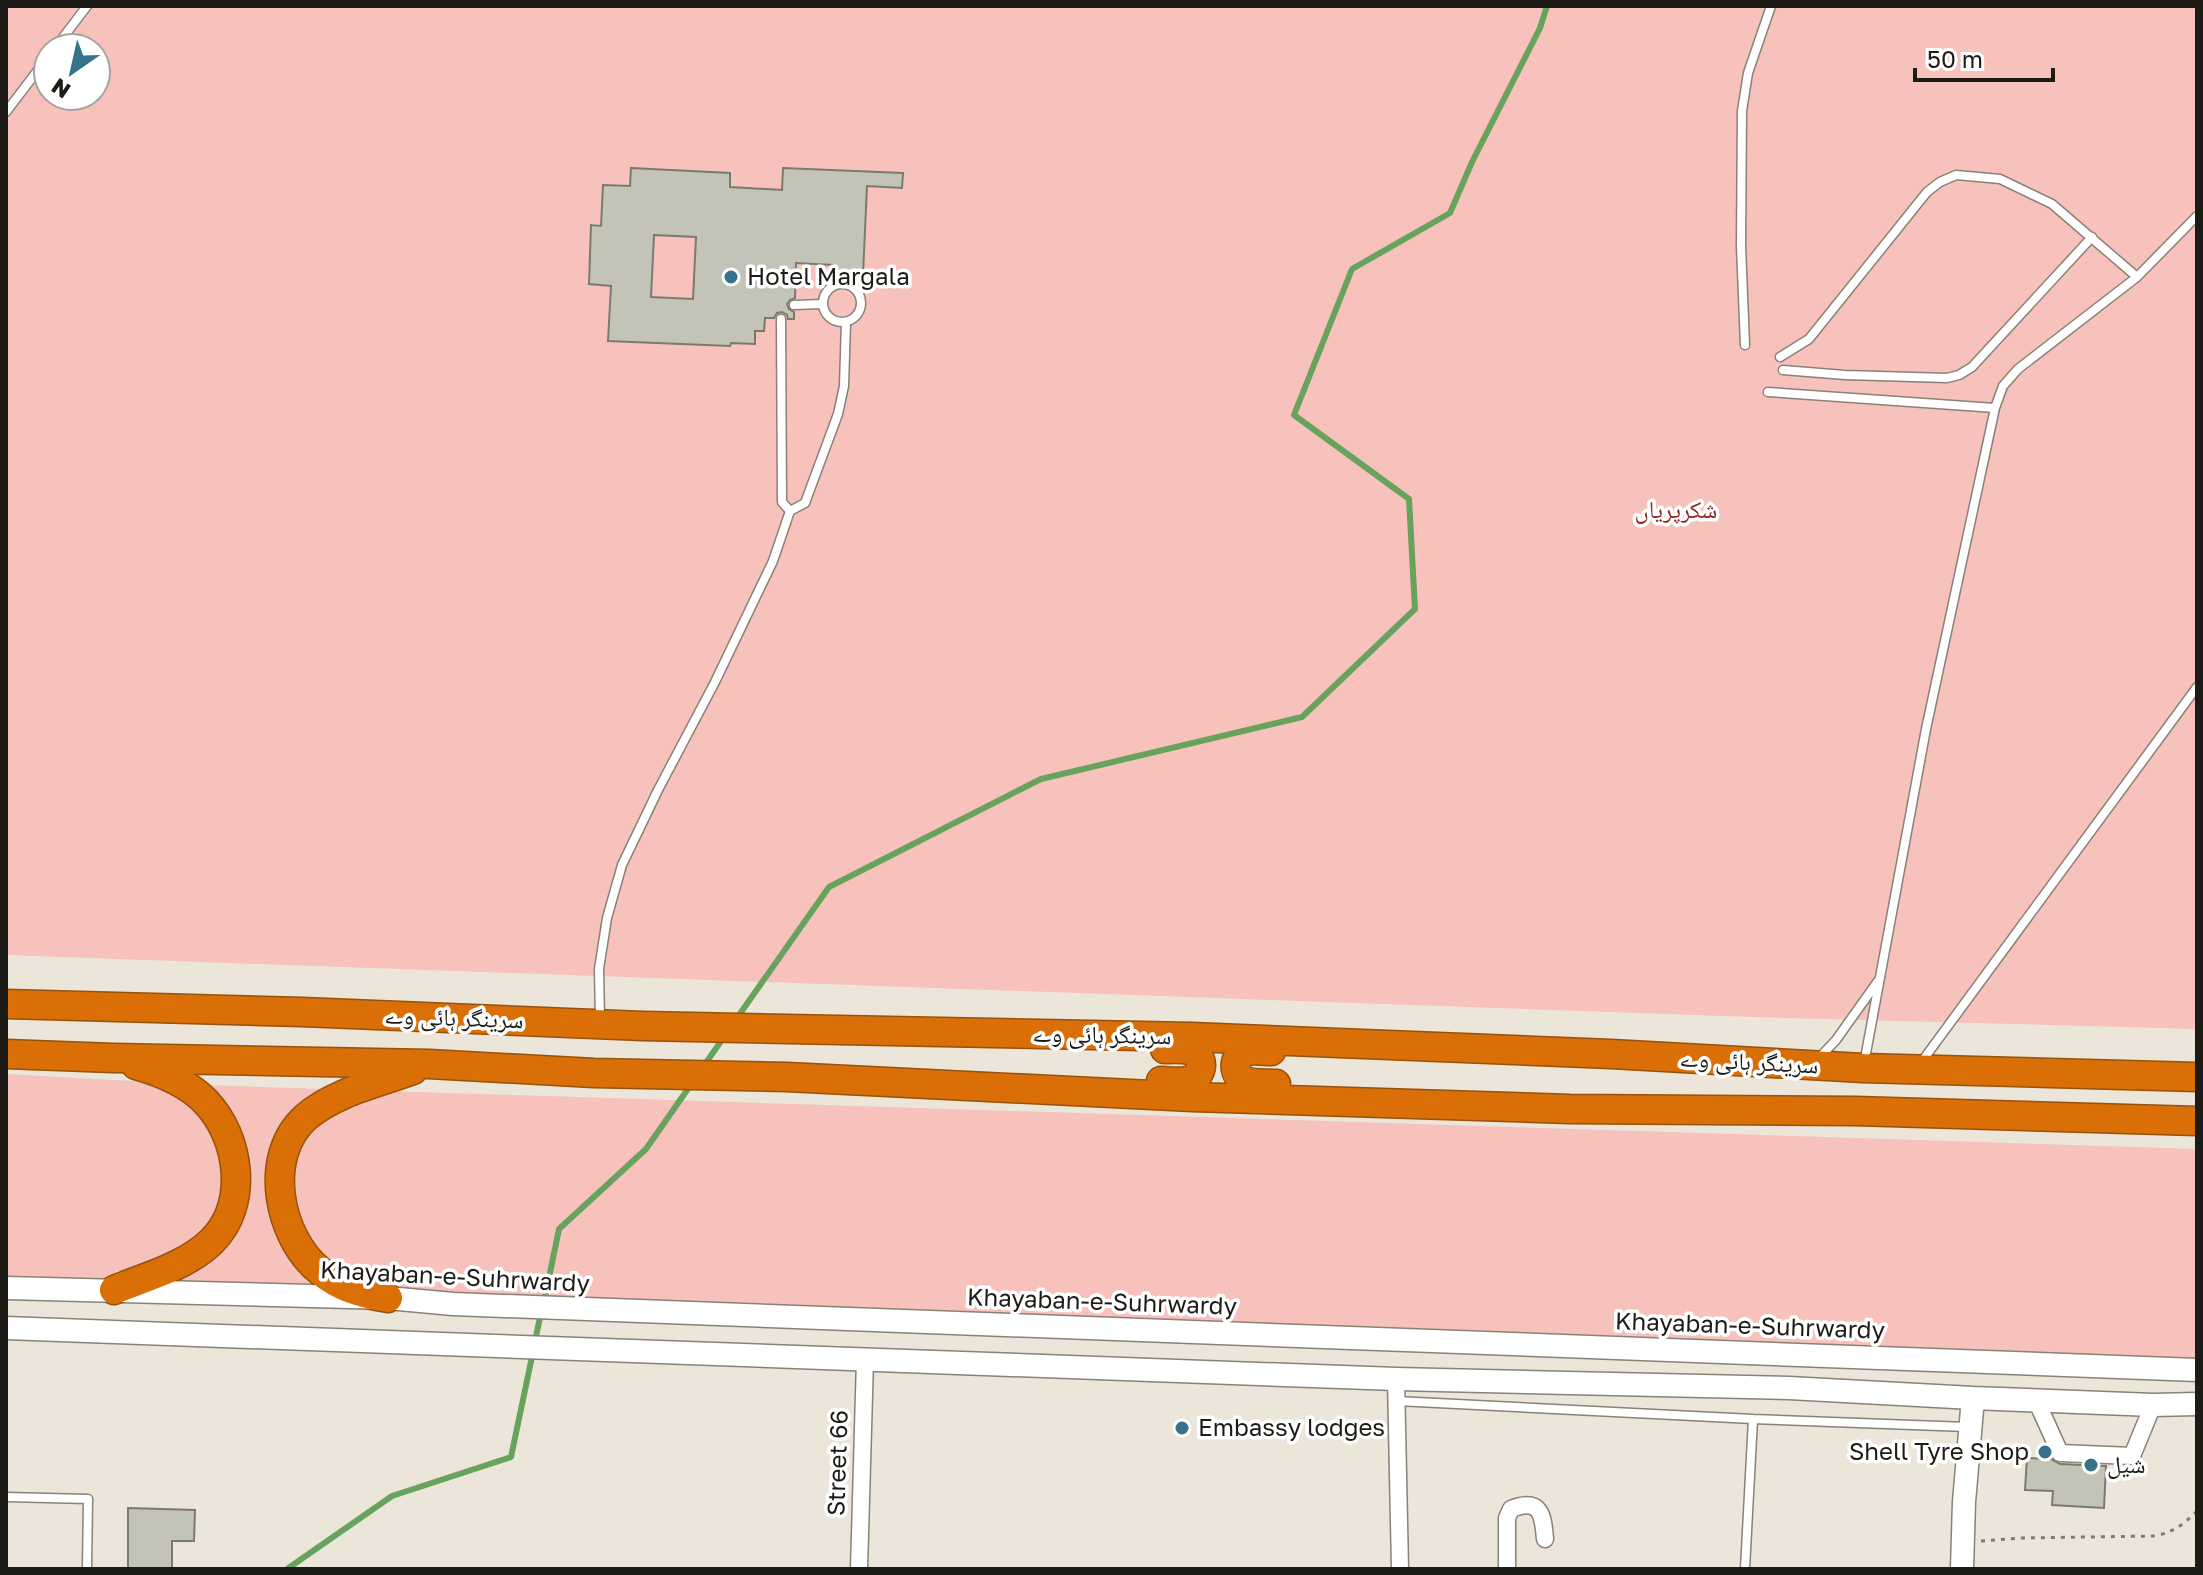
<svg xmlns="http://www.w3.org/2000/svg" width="2203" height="1575" viewBox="0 0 2203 1575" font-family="'Golos Text','Noto Naskh Arabic',sans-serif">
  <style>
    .green { fill: #f7c1bc; fill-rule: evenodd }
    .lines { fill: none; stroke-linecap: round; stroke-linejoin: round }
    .stream { stroke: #68a35d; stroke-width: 6 }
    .building { fill: #c3c4b7; stroke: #7a7b6f; stroke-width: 2; fill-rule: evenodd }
    .lane-casing { stroke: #888277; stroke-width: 11 }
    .street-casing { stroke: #888277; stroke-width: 19 }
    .secondary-casing { stroke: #888277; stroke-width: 25 }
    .highway-casing { stroke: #97520c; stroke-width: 31 }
    .path { stroke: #7f7b73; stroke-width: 3; stroke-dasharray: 4 6; stroke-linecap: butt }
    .lane { stroke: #fff; stroke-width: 8 }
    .street { stroke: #fff; stroke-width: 16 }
    .secondary { stroke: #fff; stroke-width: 22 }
    .highway { stroke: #d96f06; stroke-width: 28 }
    .poi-dot { fill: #37728b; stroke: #fff; stroke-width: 3 }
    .labels { text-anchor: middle; stroke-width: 7; stroke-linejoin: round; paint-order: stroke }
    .poi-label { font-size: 24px; fill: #1d1b16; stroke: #fff; text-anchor: start }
    .park-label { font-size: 24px; fill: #932525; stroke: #fff }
    .street-label { font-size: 24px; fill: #1d1b16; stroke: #fff }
  </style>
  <rect width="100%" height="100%" fill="#ece5d9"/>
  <path class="green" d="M6,6h2191v1023l-445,-12 -1746,-62zM48,48h48v48h-48z
    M6,1074l196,11 1995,64v212l-2191,-82z"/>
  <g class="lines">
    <path class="stream" d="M737,1018l92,-131 212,-108 261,-62 113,-108 -6,-110 -115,-84 58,-146 98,-56 22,-51 68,-134 7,-22
      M703,1067l21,-30
      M544,1302l15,-73 87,-80 46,-66
      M535,1341l6,-28
      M287,1569l105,-73 119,-39 22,-105"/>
  </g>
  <path class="building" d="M631,168l99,5v14l52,3 1,-22 120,5 -1,15 -35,-2 -4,89 -30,-1v-9l-37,-2 -1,35 -5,2 -3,4 2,5 5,3v7h-6l-1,-4 -5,-3 -5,1 -3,5h-9l-1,13h-9v13l-24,-1 -1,3 -122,-5 3,-55 -22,-2 2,-59 10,1 2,-41 27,1zM654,235l42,2 -3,62 -42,-2z
    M2027,1458l24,1 9,5 46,2 -2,42 -52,-3 1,-14 -28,-1z
    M128,1508l67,2 -1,31h-22v28h-44z"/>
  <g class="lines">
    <defs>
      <path id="lane" d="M55,48l32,-42
        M6,112l42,-55
        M823 303a19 19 0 1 1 38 0a19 19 0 1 1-38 0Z
        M794,305l29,-1
        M781,319l1,183 8,9
        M1745,345l-4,-99 1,-135 6,-38 23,-67
        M1780,357l29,-18 118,-147 13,-10 16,-7 44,4 52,25 85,73
        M1783,370l62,5 102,3 12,-3 13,-8 120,-130
        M1768,392l227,16
        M600,1019l-1,-50 8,-51 15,-53 36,-75 57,-108 58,-121 17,-50 15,-8 33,-89 6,-28 2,-64
        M1818,1059l18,-19 42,-59
        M1864,1064l62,-335 69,-321 8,-22 15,-17 119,-92 60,-61
        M1920,1064l277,-377
        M1397,1401l356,18 214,8
        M6,1497l82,2 -1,70
        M1745,1569l8,-150"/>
      <path id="street" d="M1396,1379l4,190
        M2036,1400l24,53 72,3 21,-51
        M859,1569l6,-210
        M1507,1569v-51l4,-9c30,-12 32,6 34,30"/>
      <path id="secondary" d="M6,1288l382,10 65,6 1744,66
        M6,1328l1390,51 393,9 184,10 180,7 44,-1
        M1962,1569l2,-67 9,-104"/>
      <path id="highway" d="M6,1004l296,8 341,14 549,11 419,17 252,14 334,9
        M1271,1051c-8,0 -20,-2 -27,1 -11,6 -11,21 -1,28 9,5 23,3 33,4
        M6,1054l107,4 316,6 165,9 193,4 405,20 378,12 285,2 342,10
        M1161,1081c8,0 18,2 26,0 16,-3 19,-23 5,-30 -8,-3 -19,-2 -27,-2
        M114,1290c32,-13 73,-24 98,-49 37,-37 28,-103 -6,-139 -18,-19 -45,-30 -70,-37
        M388,1298c-25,-4 -48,-10 -68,-27 -42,-34 -58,-115 -14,-154 29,-25 72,-34 107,-47"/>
    </defs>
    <use href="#lane" class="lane-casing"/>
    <use href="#street" class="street-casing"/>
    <use href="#secondary" class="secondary-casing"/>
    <use href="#highway" class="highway-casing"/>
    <path class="path" d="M1981,1541l41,-3 133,-2c19,-4 29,-12 42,-25"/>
    <use href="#lane" class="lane"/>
    <use href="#street" class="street"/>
    <use href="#secondary" class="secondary"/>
    <use href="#highway" class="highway"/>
  </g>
  <g class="poi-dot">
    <circle cx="731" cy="277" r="8"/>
    <circle cx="1182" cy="1428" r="8"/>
    <circle cx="2045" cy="1452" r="8"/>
    <circle cx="2091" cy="1465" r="8"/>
  </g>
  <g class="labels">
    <g class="poi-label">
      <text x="747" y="285">Hotel Margala</text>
      <text x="1198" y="1436">Embassy lodges</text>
      <text x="2029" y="1460" text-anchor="end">Shell Tyre Shop</text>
      <text x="2107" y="1473">شیل</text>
    </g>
    <g class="park-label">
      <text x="1676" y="518">شکرپریاں</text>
    </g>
    <g class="street-label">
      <text transform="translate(454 1018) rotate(2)" y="8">سرینگر ہائی وے</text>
      <text transform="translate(1102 1035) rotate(1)" y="8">سرینگر ہائی وے</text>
      <text transform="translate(1749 1062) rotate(3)" y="8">سرینگر ہائی وے</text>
      <text transform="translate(455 1277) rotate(3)" y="8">Khayaban-e-Suhrwardy</text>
      <text transform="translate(1102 1302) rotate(2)" y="8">Khayaban-e-Suhrwardy</text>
      <text transform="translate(1750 1326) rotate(2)" y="8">Khayaban-e-Suhrwardy</text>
      <text transform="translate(838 1463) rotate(-88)" y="8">Street 66</text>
    </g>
  </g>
  <rect width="2203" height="1575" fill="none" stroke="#1d1b16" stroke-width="16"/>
  <g transform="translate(72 72) rotate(214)"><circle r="38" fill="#ffffff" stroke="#a5a4a2" stroke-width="2"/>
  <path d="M0-6L14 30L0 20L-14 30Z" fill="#37728b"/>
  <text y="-12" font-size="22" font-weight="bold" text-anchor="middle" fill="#1d1b16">N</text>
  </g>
  <path d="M1915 68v12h138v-12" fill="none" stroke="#1d1b16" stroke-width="4"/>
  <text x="1927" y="68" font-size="24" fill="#1d1b16" stroke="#ffffff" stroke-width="6" paint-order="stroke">50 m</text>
</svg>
